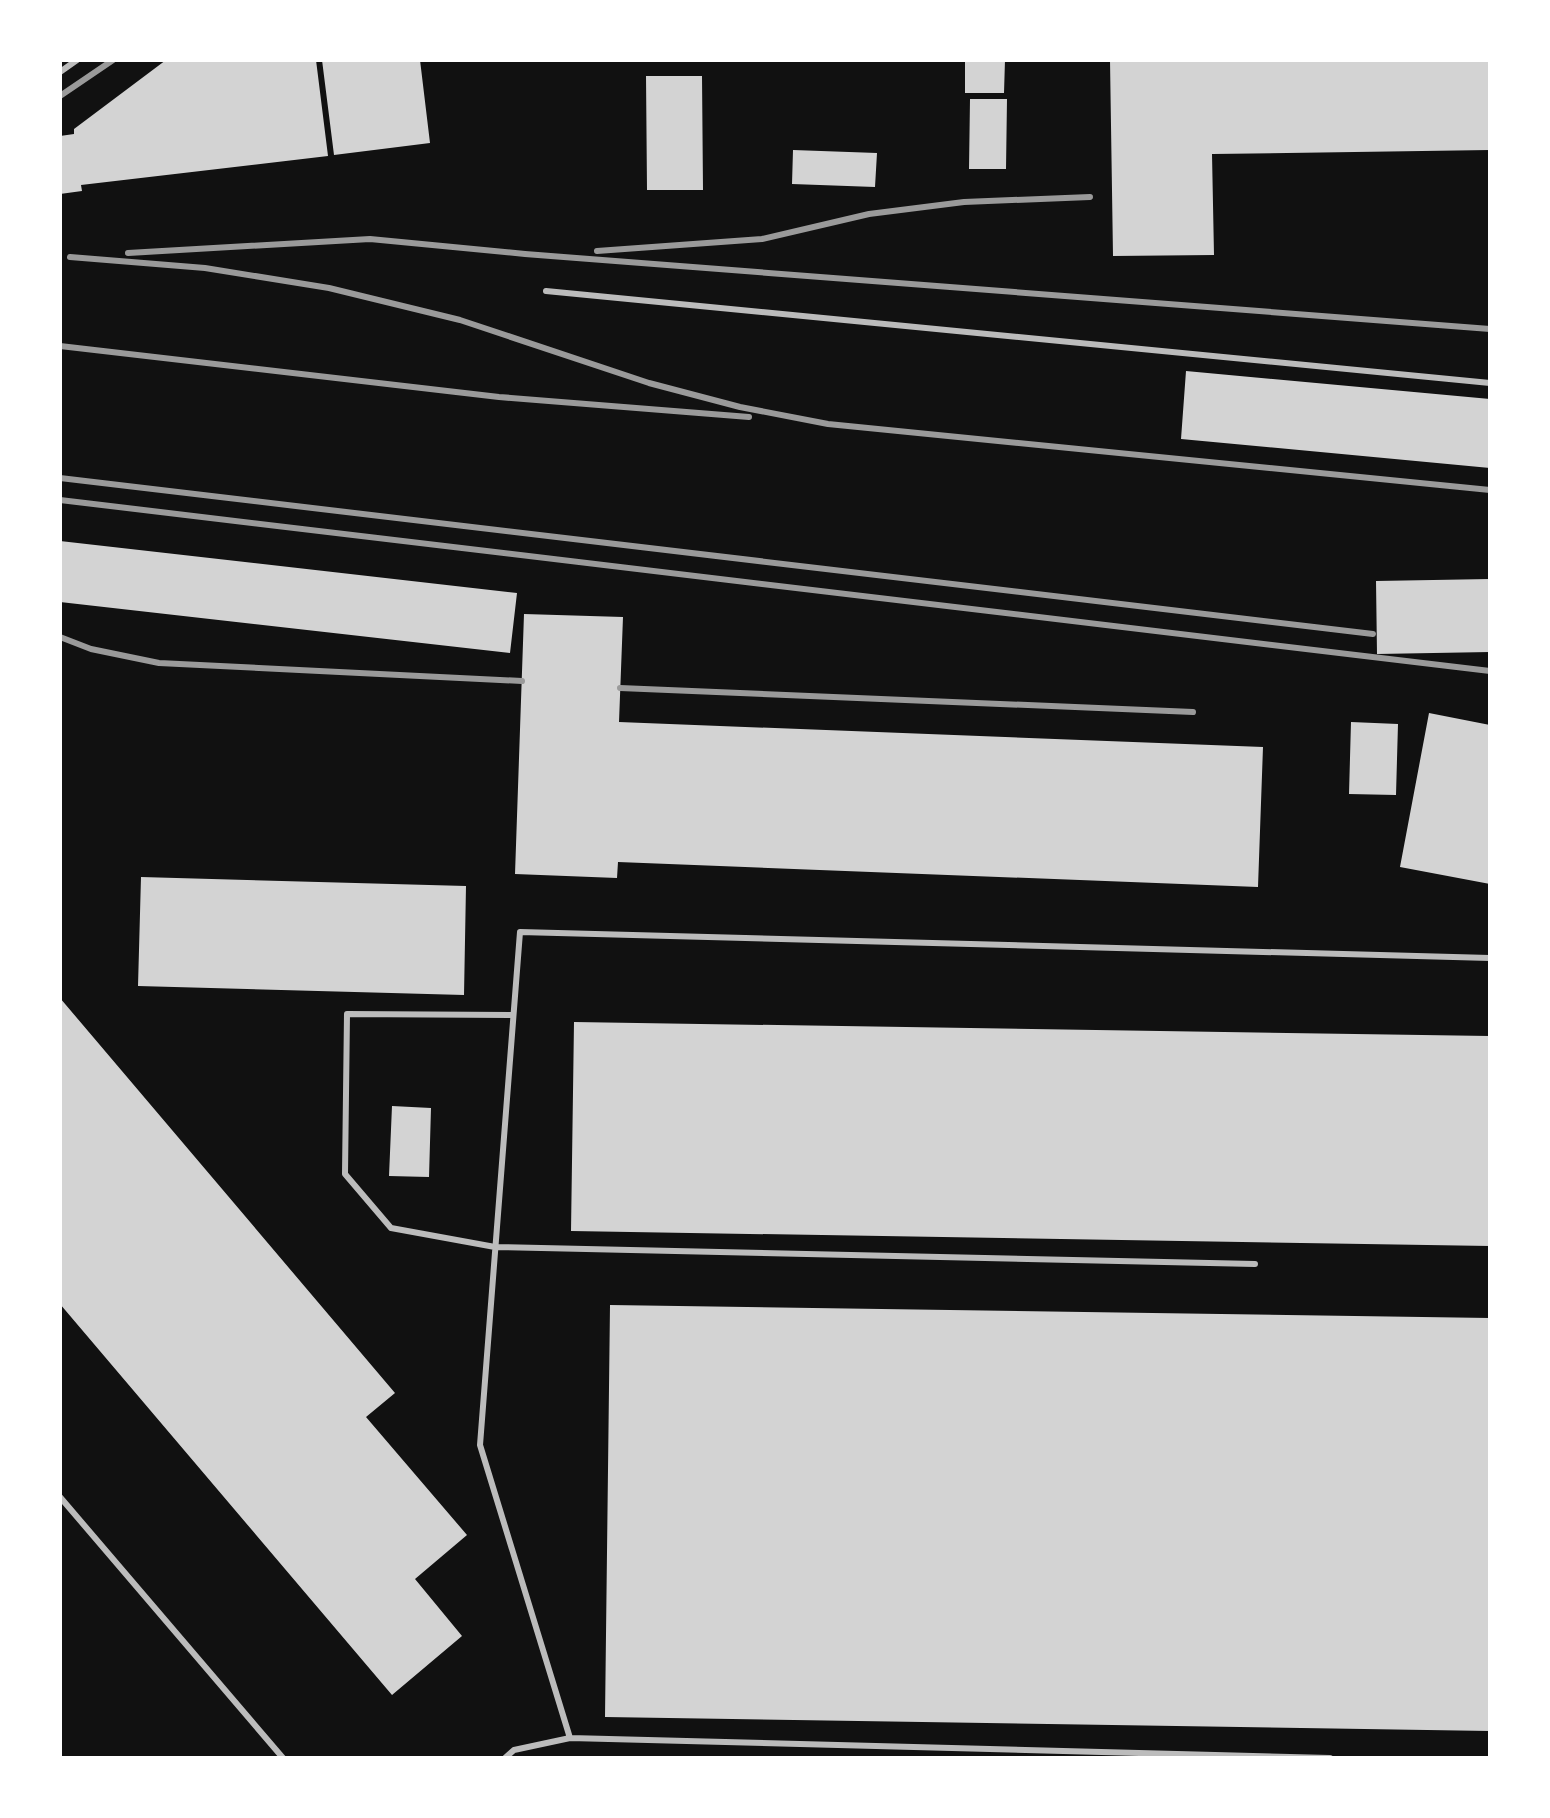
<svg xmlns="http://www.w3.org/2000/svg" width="1550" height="1818" viewBox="0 0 1550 1818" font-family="'Nunito Sans',sans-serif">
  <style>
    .building { fill: #d3d3d3 }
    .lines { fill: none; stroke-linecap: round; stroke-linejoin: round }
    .service { stroke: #bcbcbc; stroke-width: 6 }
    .rail { stroke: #9a9a9a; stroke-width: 6 }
  </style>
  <rect width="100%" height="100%" fill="#111"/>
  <path class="building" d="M166,60h150l12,96 -247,29 1,6 -22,3v-58l14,-2v-5z
    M322,60h98l10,83 -96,12z
    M965,60h40l-1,33h-39z
    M1110,60h380v90l-278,4 2,101 -101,1z
    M646,76h56l1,114h-56z
    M970,99h37l-1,70h-37z
    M793,150l84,3 -2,34 -83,-3z
    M1186,371l304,28v69l-309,-29z
    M60,541l457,52 -7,60 -450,-51z
    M1490,579v73l-113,2 -1,-73z
    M524,614l99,3 -4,105 644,25 -5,140 -640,-25 -1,16 -102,-4z
    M1429,713l61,12v159l-90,-17z
    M1351,722l47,2 -2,71 -47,-1z
    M141,877l325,9 -2,109 -326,-9z
    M60,998l335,395 -29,24 101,118 -52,44 47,57 -70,59 -332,-391z
    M574,1022l916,14v210l-919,-15z
    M392,1106l39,2 -2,69 -40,-1z
    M610,1305l880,13v413l-885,-14z"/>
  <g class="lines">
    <path class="service" d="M60,72l17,-12
      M546,291l944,92
      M513,1015l-166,-1 -2,160 46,54 104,19 760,17
      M60,1497l223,261
      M570,1738l-90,-293 40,-513 970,26
      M505,1758l9,-8 56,-12 760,20"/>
    <path class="rail" d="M60,96l53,-36
      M597,251l165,-12 107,-25 95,-12 126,-5
      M128,253l242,-14 155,15 965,75
      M70,257l135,11 124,20 131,32 189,63 91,24 88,17 662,66
      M60,346l439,51 250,20
      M60,478l1313,156
      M60,500l1430,171
      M60,637l31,12 68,14 363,18
      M620,688l573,24"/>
  </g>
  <rect width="1550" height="1818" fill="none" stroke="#ffffff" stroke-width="124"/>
</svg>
